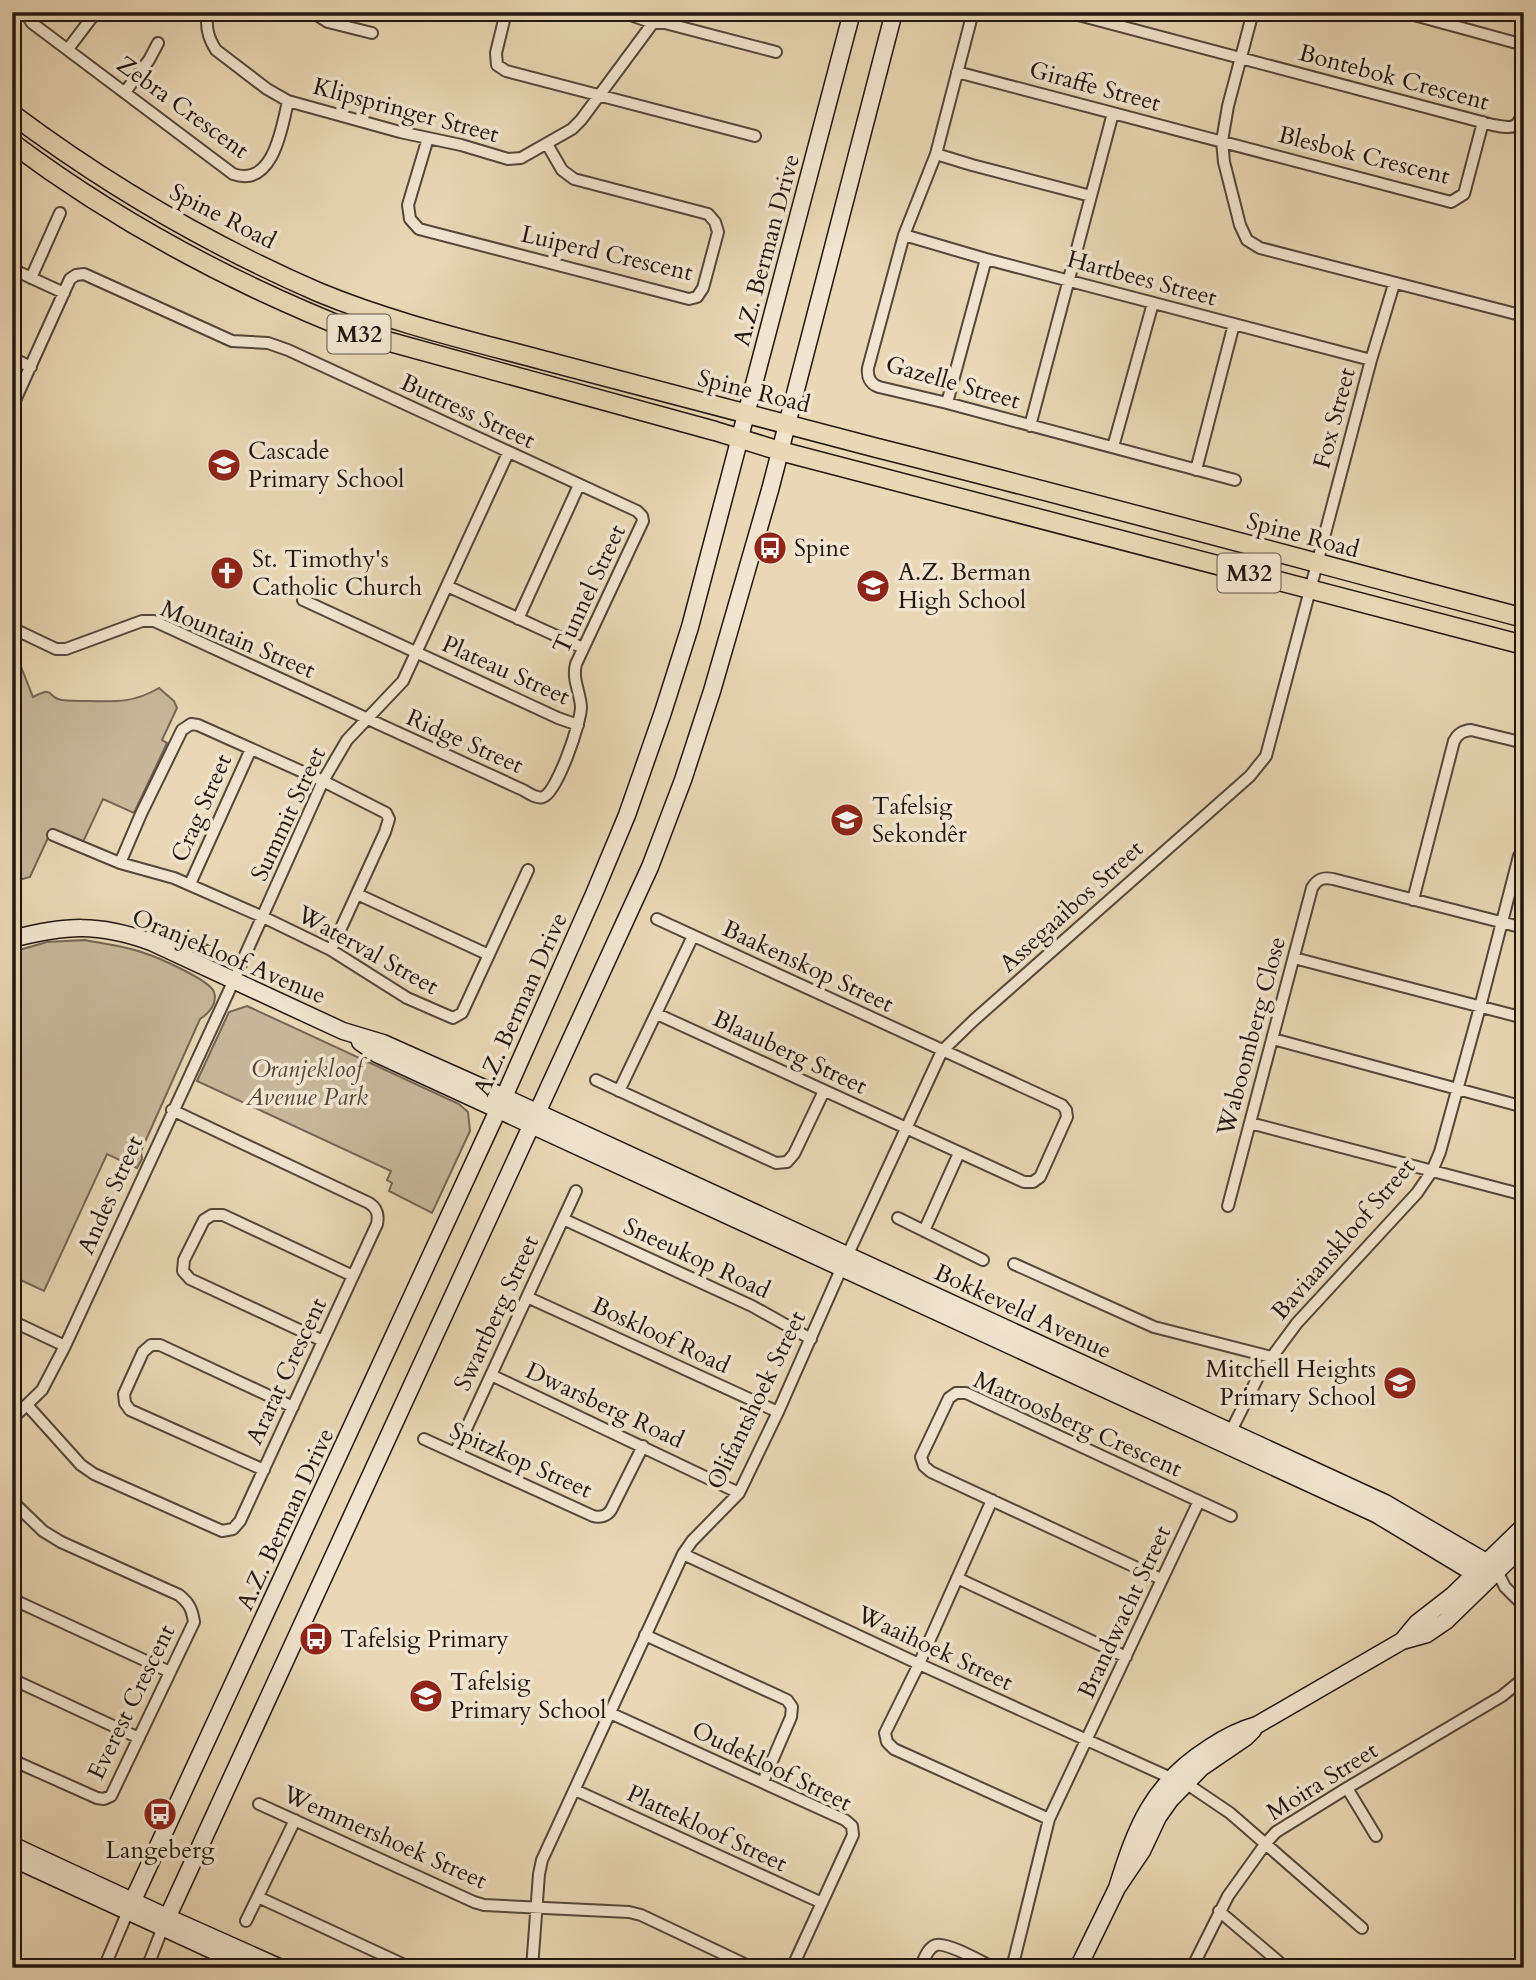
<svg xmlns="http://www.w3.org/2000/svg" width="1536" height="1980" viewBox="0 0 1536 1980" font-family="Cardo,serif">
  <style>
    .green { fill: #c7b699; stroke: #746655; stroke-width: 2 }
    .lines { fill: none; stroke-linecap: round; stroke-linejoin: round }
    .street-casing { stroke: #54473a; stroke-width: 14 }
    .secondary-casing { stroke: #221711; stroke-width: 19 }
    .primary-casing { stroke: #221711; stroke-width: 21 }
    .street { stroke: #f1e5cf; stroke-width: 10 }
    .secondary { stroke: #f1e5cf; stroke-width: 16 }
    .primary { stroke: #e9d7b5; stroke-width: 18 }
    .labels { text-anchor: middle; stroke-width: 7; stroke-linejoin: round; paint-order: stroke }
    .shield { fill: #f1e5cf; stroke: #60554a; stroke-width: 2 }
    .shield-label { font-size: 23px; font-weight: bold; fill: #221711 }
    .street-label { font-size: 24px; fill: #221711; stroke: #f1e5cf }
    .poi-label { font-size: 24px; fill: #221711; stroke: #f1e5cf; text-anchor: start }
    .park-label { font-size: 24px; font-style: italic; fill: #54473a; stroke: #f1e5cf }
  </style>
  <rect width="100%" height="100%" fill="#e9d7b5"/>
  <filter id="stains"><feTurbulence type="fractalNoise" baseFrequency=".00286" numOctaves="4"/><feColorMatrix values="0 0 0 0 .2 0 0 0 0 .09 0 0 0 0 .02 0 0 0 .5 -.17"/></filter>
  <radialGradient id="worn" r=".72"><stop offset=".6" stop-color="#630" stop-opacity="0"/><stop offset="1" stop-color="#630" stop-opacity=".3"/></radialGradient>
  <path class="green" d="M12,644l21,53c23,-12 12,0 29,3 9,1 19,1 28,1 28,1 45,1 69,-13l15,13 3,7 -15,32 5,3 -33,70 -31,-14 -20,43 -31,-13 -22,48 -18,5z
    M85,940c19,4 40,6 59,13 13,4 66,27 70,39 4,12 -6,22 -14,27l-59,132 1,8 -5,9 -30,-14 -63,137 -32,-15v-324l35,-10z
    M247,1006l212,98 9,8 2,19 -38,82 -43,-22 3,-8 -5,-3 4,-9 -194,-90 32,-69z"/>
  <g class="lines">
    <defs>
      <path id="street" d="M25,12l7,11 201,151c40,14 49,-46 55,-73
        M208,12c-3,15 0,26 8,38l51,39 21,12 112,31 61,13 47,14 13,-1 51,-29 9,-9 80,-108
        M312,12l16,10 44,11
        M506,12l-10,41 1,12 9,6 249,65
        M622,12l31,11h12l111,29
        M973,12l-37,142 -32,81 -36,133c-1,9 2,16 11,19l68,16 288,77
        M1067,12l426,113c21,4 25,4 31,-17
        M1253,12l-25,94 -6,35 2,21 16,63 7,15 13,8 264,68
        M1403,12l121,33
        M68,49l28,-37
        M957,72l494,130 13,-8 19,-72
        M125,92l24,-32 9,-17
        M428,138l-20,67 2,14 9,10 270,70 8,-2 6,-9 15,-56 -3,-10 -7,-8 -134,-35 -12,-9 -15,-26
        M936,154l36,11 119,31
        M904,235l82,24 385,101
        M12,269l52,24
        M31,278l29,-65
        M12,358l19,9
        M947,403l39,-144
        M12,407l58,-128 6,-4 8,-1 148,67 36,2 20,7 349,161 5,5 1,5 -67,143c-4,16 4,27 5,43 0,15 -24,86 -38,90 -6,2 -15,-4 -20,-7l-369,-169h-12l-76,28h-10l-44,-21
        M1030,426l83,-313
        M1113,447l40,-144
        M1196,470l38,-146
        M447,586l136,62
        M303,600l255,118 20,7
        M518,619l61,-134
        M53,835l67,28 54,15 89,39 68,33 76,48 46,20 9,-5 66,-143
        M120,863l21,-49 41,-84 9,-6 7,1 125,56 63,32 3,6 -4,13 -54,118
        M190,884l61,-135
        M357,894l132,61
        M1413,900l41,-159c4,-7 8,-10 17,-11l53,13
        M657,919l405,186 4,5 1,7 -27,60 -7,5h-9l-367,-168
        M1294,958l230,60
        M1273,1039l251,68
        M596,1080l180,83 11,-1 7,-8 30,-63
        M619,1091l74,-155
        M1250,1123l274,72
        M1228,1206l84,-318c5,-9 11,-11 21,-9l191,49
        M898,1218l85,42
        M563,1219l189,87 59,33
        M924,1231l35,-78
        M1014,1264l140,63 117,30
        M527,1297l251,115
        M12,1321l53,25
        M323,1341l-133,-62 -7,-8 1,-11 20,-40 8,-5h11l130,61
        M491,1375l248,118
        M27,1405l54,60 13,9 128,57 11,-2 7,-8 137,-297c2,-10 0,-16 -8,-21l-197,-93
        M12,1419l30,-29 23,-44 169,-366 89,-199 24,-41 56,-59 105,-228
        M1228,1437l32,-64 37,-50 120,-130 15,-22 8,-19 40,-145 39,-151 5,-7
        M424,1439l169,77c7,2 14,0 18,-6l32,-64
        M455,1453l121,-262
        M264,1470l-134,-60 -5,-7 -1,-9 19,-42 8,-7h9l133,62
        M992,1500l-73,164 -34,69 2,9 7,7 155,70
        M12,1501l31,30 18,11 118,53c10,8 13,14 15,27l-83,174 -7,3 -7,-1 -85,-38
        M683,1554l236,110 274,124 37,25 132,115
        M1497,1571l8,16 19,19
        M957,1578l169,79
        M1161,1579l-230,-107 -7,-6 -3,-9 28,-59 7,-5h10l265,123
        M12,1599l158,73
        M645,1635l142,65 5,7 -1,10 -28,65
        M12,1679l127,59
        M610,1713l235,107 7,6 1,9 -61,133
        M1347,1788l29,48
        M575,1790l247,113
        M259,1804l215,98 10,3 145,7 12,3 112,53
        M258,1897l153,71
        M1219,1911l67,57
        M246,1921l49,-101
        M104,1968l24,-57
        M147,1968l16,-41
        M532,1968l7,-94 3,-14 141,-306 9,-13 47,-48 39,-81 64,-145 100,-216 32,-31 276,-244 16,-20 105,-396 23,-76
        M920,1968c4,-8 7,-20 16,-23 11,-3 46,17 58,23
        M1012,1968l37,-149 150,-318
        M1192,1968l36,-72 38,-53 10,-11 71,-44 155,-92 22,-18"/>
      <path id="secondary" d="M12,939c54,-14 86,-16 139,3l192,89 40,12 121,54 881,406 101,59 11,9
        M360,1042l17,12 999,460 111,67
        M1402,1641l15,-18 36,-28 71,-69
        M12,1845l155,72 114,51
        M12,1858l239,110
        M1117,1888c19,-61 35,-104 92,-140 15,-10 30,-18 48,-23l145,-84 25,-7 19,-13 78,-76
        M128,1911l376,-814 90,-203 33,-79 36,-103 27,-85 162,-615
        M163,1927l487,-1060 33,-87 29,-89 58,-201 124,-478
        M1078,1968l39,-80 25,-37 16,-34 12,-17 31,-32 44,-30 8,-8"/>
      <path id="primary" d="M12,114c95,71 198,131 306,178 72,30 149,48 224,68 111,30 223,59 335,88 216,54 431,113 647,170
        M12,143c107,80 226,143 349,191l354,97 65,20 744,194"/>
    </defs>
    <use href="#street" class="street-casing"/>
    <use href="#secondary" class="secondary-casing"/>
    <use href="#primary" class="primary-casing"/>
    <use href="#street" class="street"/>
    <use href="#secondary" class="secondary"/>
    <use href="#primary" class="primary"/>
  </g>
  <defs>
    <symbol id="school-disc" viewBox="-11 -11 22 22"><circle r="9.5" fill="#8f2418" stroke="#f1e5cf"/><path d="M0-5L7-2L0 1L-7-2ZM-4 1L0 2.5L4 1V4Q0 6-4 4Z" fill="#fff"/></symbol>
    <symbol id="bus-disc" viewBox="-11 -11 22 22"><circle r="9.5" fill="#8f2418" stroke="#f1e5cf"/><path d="M-5-6H5V4H4V6H2V4H-2V6H-4V4H-5ZM-3.5-4V0h7V-4ZM-3.5 1.2v1.5H-2V1.2ZM2 1.2v1.5H3.5V1.2Z" fill="#fff"/></symbol>
    <symbol id="church-disc" viewBox="-11 -11 22 22"><circle r="9.5" fill="#8f2418" stroke="#f1e5cf"/><path d="M-1.2-6h2.4v3.5h3.3v2.4h-3.3V6h-2.4V-.1h-3.3v-2.4h3.3Z" fill="#fff"/></symbol>
  </defs>
  <g fill-rule="evenodd">
    <use href="#school-disc" x="205" y="446" width="38" height="38"/>
    <use href="#bus-disc" x="751" y="529" width="38" height="38"/>
    <use href="#church-disc" x="208" y="554" width="38" height="38"/>
    <use href="#school-disc" x="854" y="567" width="38" height="38"/>
    <use href="#school-disc" x="828" y="801" width="38" height="38"/>
    <use href="#school-disc" x="1381" y="1364" width="38" height="38"/>
    <use href="#bus-disc" x="297" y="1620" width="38" height="38"/>
    <use href="#school-disc" x="407" y="1677" width="38" height="38"/>
    <use href="#bus-disc" x="141" y="1795" width="38" height="38"/>
  </g>
  <g class="labels">
    <g class="shield">
      <rect x="327.5" y="314.5" width="63" height="39" rx="5"/>
      <rect x="1217.5" y="553.5" width="63" height="39" rx="5"/>
    </g>
    <g class="shield-label">
      <text x="359" y="342">M32</text>
      <text x="1249" y="581">M32</text>
    </g>
    <g class="street-label">
      <text transform="translate(1394 77) rotate(15)" y="8">Bontebok Crescent</text>
      <text transform="translate(1095 86) rotate(15)" y="8">Giraffe Street</text>
      <text transform="translate(183 107) rotate(36)" y="8">Zebra Crescent</text>
      <text transform="translate(406 110) rotate(15)" y="8">Klipspringer Street</text>
      <text transform="translate(1364 155) rotate(14)" y="8">Blesbok Crescent</text>
      <text transform="translate(223 216) rotate(27)" y="8">Spine Road</text>
      <text transform="translate(766 250) rotate(-75)" y="8">A.Z. Berman Drive</text>
      <text transform="translate(607 253) rotate(13)" y="8">Luiperd Crescent</text>
      <text transform="translate(1142 278) rotate(15)" y="8">Hartbees Street</text>
      <text transform="translate(953 382) rotate(16)" y="8">Gazelle Street</text>
      <text transform="translate(754 391) rotate(14)" y="8">Spine Road</text>
      <text transform="translate(468 411) rotate(25)" y="8">Buttress Street</text>
      <text transform="translate(1334 418) rotate(-75)" y="8">Fox Street</text>
      <text transform="translate(1303 535) rotate(15)" y="8">Spine Road</text>
      <text transform="translate(589 589) rotate(-65)" y="8">Tunnel Street</text>
      <text transform="translate(238 639) rotate(23)" y="8">Mountain Street</text>
      <text transform="translate(506 670) rotate(24)" y="8">Plateau Street</text>
      <text transform="translate(465 741) rotate(24)" y="8">Ridge Street</text>
      <text transform="translate(201 808) rotate(-66)" y="8">Crag Street</text>
      <text transform="translate(288 814) rotate(-65)" y="8">Summit Street</text>
      <text transform="translate(1071 906) rotate(-42)" y="8">Assegaaibos Street</text>
      <text transform="translate(368 950) rotate(29)" y="8">Waterval Street</text>
      <text transform="translate(229 956) rotate(23)" y="8">Oranjekloof Avenue</text>
      <text transform="translate(808 966) rotate(25)" y="8">Baakenskop Street</text>
      <text transform="translate(520 1004) rotate(-66)" y="8">A.Z. Berman Drive</text>
      <text transform="translate(1251 1036) rotate(-75)" y="8">Waboomberg Close</text>
      <text transform="translate(790 1052) rotate(25)" y="8">Blaauberg Street</text>
      <text transform="translate(110 1195) rotate(-66)" y="8">Andes Street</text>
      <text transform="translate(1343 1239) rotate(-49)" y="8">Baviaanskloof Street</text>
      <text transform="translate(697 1258) rotate(25)" y="8">Sneeukop Road</text>
      <text transform="translate(1023 1311) rotate(25)" y="8">Bokkeveld Avenue</text>
      <text transform="translate(496 1313) rotate(-65)" y="8">Swartberg Street</text>
      <text transform="translate(661 1335) rotate(25)" y="8">Boskloof Road</text>
      <text transform="translate(286 1371) rotate(-65)" y="8">Ararat Crescent</text>
      <text transform="translate(756 1400) rotate(-64)" y="8">Olifantshoek Street</text>
      <text transform="translate(605 1405) rotate(25)" y="8">Dwarsberg Road</text>
      <text transform="translate(1078 1424) rotate(24)" y="8">Matroosberg Crescent</text>
      <text transform="translate(521 1460) rotate(24)" y="8">Spitzkop Street</text>
      <text transform="translate(285 1519) rotate(-65)" y="8">A.Z. Berman Drive</text>
      <text transform="translate(1124 1612) rotate(-65)" y="8">Brandwacht Street</text>
      <text transform="translate(935 1648) rotate(25)" y="8">Waaihoek Street</text>
      <text transform="translate(131 1702) rotate(-64)" y="8">Everest Crescent</text>
      <text transform="translate(772 1766) rotate(26)" y="8">Oudekloof Street</text>
      <text transform="translate(1322 1781) rotate(-32)" y="8">Moira Street</text>
      <text transform="translate(707 1828) rotate(25)" y="8">Plattekloof Street</text>
      <text transform="translate(385 1837) rotate(24)" y="8">Wemmershoek Street</text>
    </g>
    <g class="poi-label">
      <text x="248" y="459">Cascade<tspan x="248" dy="28">Primary School</tspan></text>
      <text x="794" y="556">Spine</text>
      <text x="252" y="567">St. Timothy's<tspan x="252" dy="28">Catholic Church</tspan></text>
      <text x="898" y="580">A.Z. Berman<tspan x="898" dy="28">High School</tspan></text>
      <text x="872" y="814">Tafelsig<tspan x="872" dy="28">Sekondêr</tspan></text>
      <text x="1376" y="1377" text-anchor="end">Mitchell Heights<tspan x="1376" dy="28">Primary School</tspan></text>
      <text x="340" y="1647">Tafelsig Primary</text>
      <text x="450" y="1690">Tafelsig<tspan x="450" dy="28">Primary School</tspan></text>
      <text x="160" y="1858" text-anchor="middle">Langeberg</text>
    </g>
    <g class="park-label">
      <text x="307" y="1077">Oranjekloof<tspan x="307" dy="28">Avenue Park</tspan></text>
    </g>
  </g>
  <rect width="1536" height="1980" fill="none" stroke="#e9d7b5" stroke-width="42"/>
  <rect x="14" y="14" width="1508" height="1952" fill="none" stroke="#221711" stroke-width="3.5"/>
  <rect x="21" y="21" width="1494" height="1938" fill="none" stroke="#221711" stroke-width="2"/>
  <rect width="100%" height="100%" filter="url(#stains)"/>
  <rect width="100%" height="100%" fill="url(#worn)"/>
</svg>
